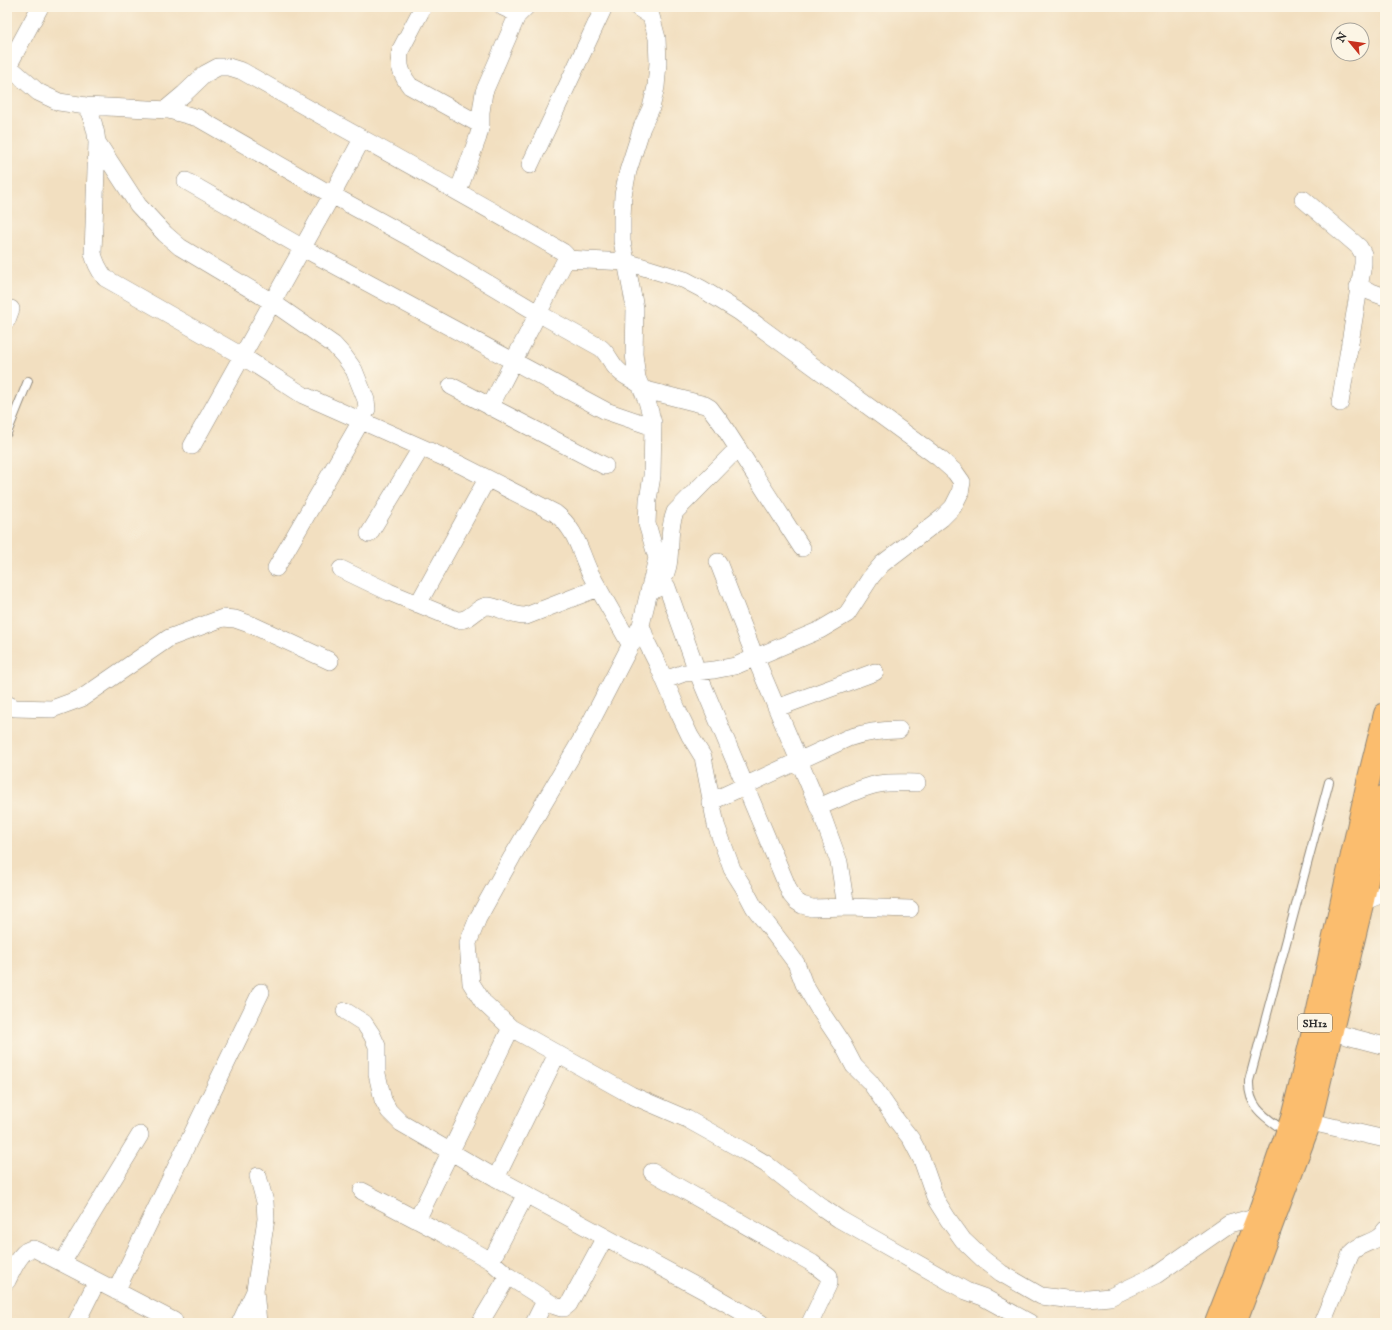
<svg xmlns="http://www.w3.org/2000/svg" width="1392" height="1330" viewBox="0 0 1392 1330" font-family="'IM FELL English',serif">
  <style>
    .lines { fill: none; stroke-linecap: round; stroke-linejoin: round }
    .service-casing { stroke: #8e8576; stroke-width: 10 }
    .minor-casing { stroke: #8e8576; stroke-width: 18 }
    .primary-casing { stroke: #8e8576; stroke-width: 24 }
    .service { stroke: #fff; stroke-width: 8 }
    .minor { stroke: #fff; stroke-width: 17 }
    .primary { stroke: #fbbd6e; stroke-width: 22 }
    .labels { text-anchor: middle; stroke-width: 3.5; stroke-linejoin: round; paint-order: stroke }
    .shield { fill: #fcf5e5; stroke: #6a6863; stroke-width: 1 }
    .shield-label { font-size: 11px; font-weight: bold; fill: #2b2b2b }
  </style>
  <rect width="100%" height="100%" fill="#fcf5e5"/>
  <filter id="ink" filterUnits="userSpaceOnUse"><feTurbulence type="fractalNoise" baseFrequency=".025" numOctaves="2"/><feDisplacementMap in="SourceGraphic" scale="8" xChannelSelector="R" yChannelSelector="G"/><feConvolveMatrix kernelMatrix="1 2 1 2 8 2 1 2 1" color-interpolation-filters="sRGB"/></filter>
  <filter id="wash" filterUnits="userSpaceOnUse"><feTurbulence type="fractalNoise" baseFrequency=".012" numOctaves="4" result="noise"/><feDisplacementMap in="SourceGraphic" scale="16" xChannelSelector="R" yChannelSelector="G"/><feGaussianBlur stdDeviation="0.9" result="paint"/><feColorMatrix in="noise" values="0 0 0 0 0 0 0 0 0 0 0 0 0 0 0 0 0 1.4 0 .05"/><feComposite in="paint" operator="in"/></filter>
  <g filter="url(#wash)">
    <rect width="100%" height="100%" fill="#f2dfc0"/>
  </g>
  <g filter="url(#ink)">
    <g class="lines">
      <defs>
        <path id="service" d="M7,433l21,-52
          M1286,1132c-19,-14 -38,-23 -37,-51l80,-299"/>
        <path id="minor" d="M423,7l-22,42c-4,14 0,26 9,37l71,39
          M503,7l15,7
          M637,7l14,9 6,22 1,25 -2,24 -5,21 -9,19 -14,44 -5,24 -1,24v22l13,67 -1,46 3,24 10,23 6,22 -1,53 -4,24 -1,24 10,34 -16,67 7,20 10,20 20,46 12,25 13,21 13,68 16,44 12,19 10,19 28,37 14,19 8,21 13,22 26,39 11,21 16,16 27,39 14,18 11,21 14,40 12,19 15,21 20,19 18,14 40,23 25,3h22l22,-2 46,-22 73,-51 29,-8
          M7,65l31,27 21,10 27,4 83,4 29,8 134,77 88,48 116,69 65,36c7,6 10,15 16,21 6,7 15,10 22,15
          M7,68l33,-61
          M86,106c6,11 10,23 11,36l-4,111c2,10 6,17 12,25l137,78 61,39 158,70 94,48c21,16 24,36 34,58 13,25 28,49 41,73
          M165,110l19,-16 21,-20 13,-7h11l13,4c107,61 215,119 321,181l3,3v4l-76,148
          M97,142l41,63 27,29 15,13 92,55 62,43 10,11 10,14 12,30 1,9 -6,12 -85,147
          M530,165l74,-158
          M186,181l117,67 303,163 47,16
          M458,192l20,-55 3,-12v-13l3,-20 33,-76 9,-9
          M1303,199l56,48 4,7v10l-23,139
          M566,259l61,3 58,18 17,9 36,22 201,147 16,14 7,10 -2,11 -7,14 -11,11 -60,46 -11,13 -24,37 -27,16 -85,36 -21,4 -30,3 -19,7
          M1358,287l27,10
          M7,320l4,-11
          M451,386l154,80
          M642,389l63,16 5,3 12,16 80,124
          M192,446l140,-251 30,-56
          M369,534l52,-86
          M718,562l37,95 67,158 17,47 7,45
          M341,569l48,23 68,28c14,1 18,-12 30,-14 10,-1 24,11 39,10l72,-28
          M663,581l4,6 30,84 94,224 5,6 6,4 10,3 37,-1 61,2
          M656,589c22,-24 8,-50 19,-77l63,-64
          M418,604l69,-125
          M641,625l-57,110 -72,122 -34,61 -10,25 3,40 12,19 28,26 120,67 56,24 59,33 20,12 57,44 16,11 127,72 17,6 47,26
          M7,704l8,4 37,1 30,-11 87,-60 54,-20 12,1 17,6 78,36
          M777,708l98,-36
          M710,802l138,-64c18,-6 33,-8 51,-8
          M818,807c19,-7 42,-20 61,-23 13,-2 25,-1 38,-1
          M1363,900l7,-1 15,-6
          M345,1011l19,12 8,12 5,11v28l6,26 6,11 12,12 95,55 218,118 47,27
          M1320,1029l65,17
          M1298,1119l87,20
          M652,1172l160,91 17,13v7l-19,40
          M496,1178l61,-124
          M362,1191l78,41 51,29 17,15 47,30 6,2h3l5,-4 36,-67
          M417,1220l94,-192
          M491,1261l35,-67
          M62,1263l78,-128
          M7,1281c5,-9 13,-32 26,-32 2,0 4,1 6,2l135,70
          M116,1291l145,-299
          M76,1323l21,-42
          M240,1323l15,-32
          M258,1323l-3,-33 11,-71 -1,-17 -7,-26
          M480,1323l28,-47
          M534,1323l11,-22
          M1322,1323l29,-70c10,-12 26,-9 34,-23"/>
        <path id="primary" d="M1216,1323l42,-107 34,-98 22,-90 54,-246 17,-68
          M1235,1323l75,-201 53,-222 22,-104"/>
      </defs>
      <use href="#service" class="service-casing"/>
      <use href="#minor" class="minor-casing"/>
      <use href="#primary" class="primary-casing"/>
      <use href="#service" class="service"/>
      <use href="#minor" class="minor"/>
      <use href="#primary" class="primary"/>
    </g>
  </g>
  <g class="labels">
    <rect class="shield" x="1298" y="1014" width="34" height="18" rx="3"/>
    <g class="shield-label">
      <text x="1315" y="1027">SH12</text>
    </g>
  </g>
  <rect width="1392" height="1330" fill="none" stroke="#fcf5e5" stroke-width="24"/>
  <g transform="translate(1350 42) rotate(299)"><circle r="19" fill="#fcf5e5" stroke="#a8a49b"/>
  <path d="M0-3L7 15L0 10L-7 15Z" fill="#c8321e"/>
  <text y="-6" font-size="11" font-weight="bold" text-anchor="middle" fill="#2b2b2b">N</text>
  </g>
</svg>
